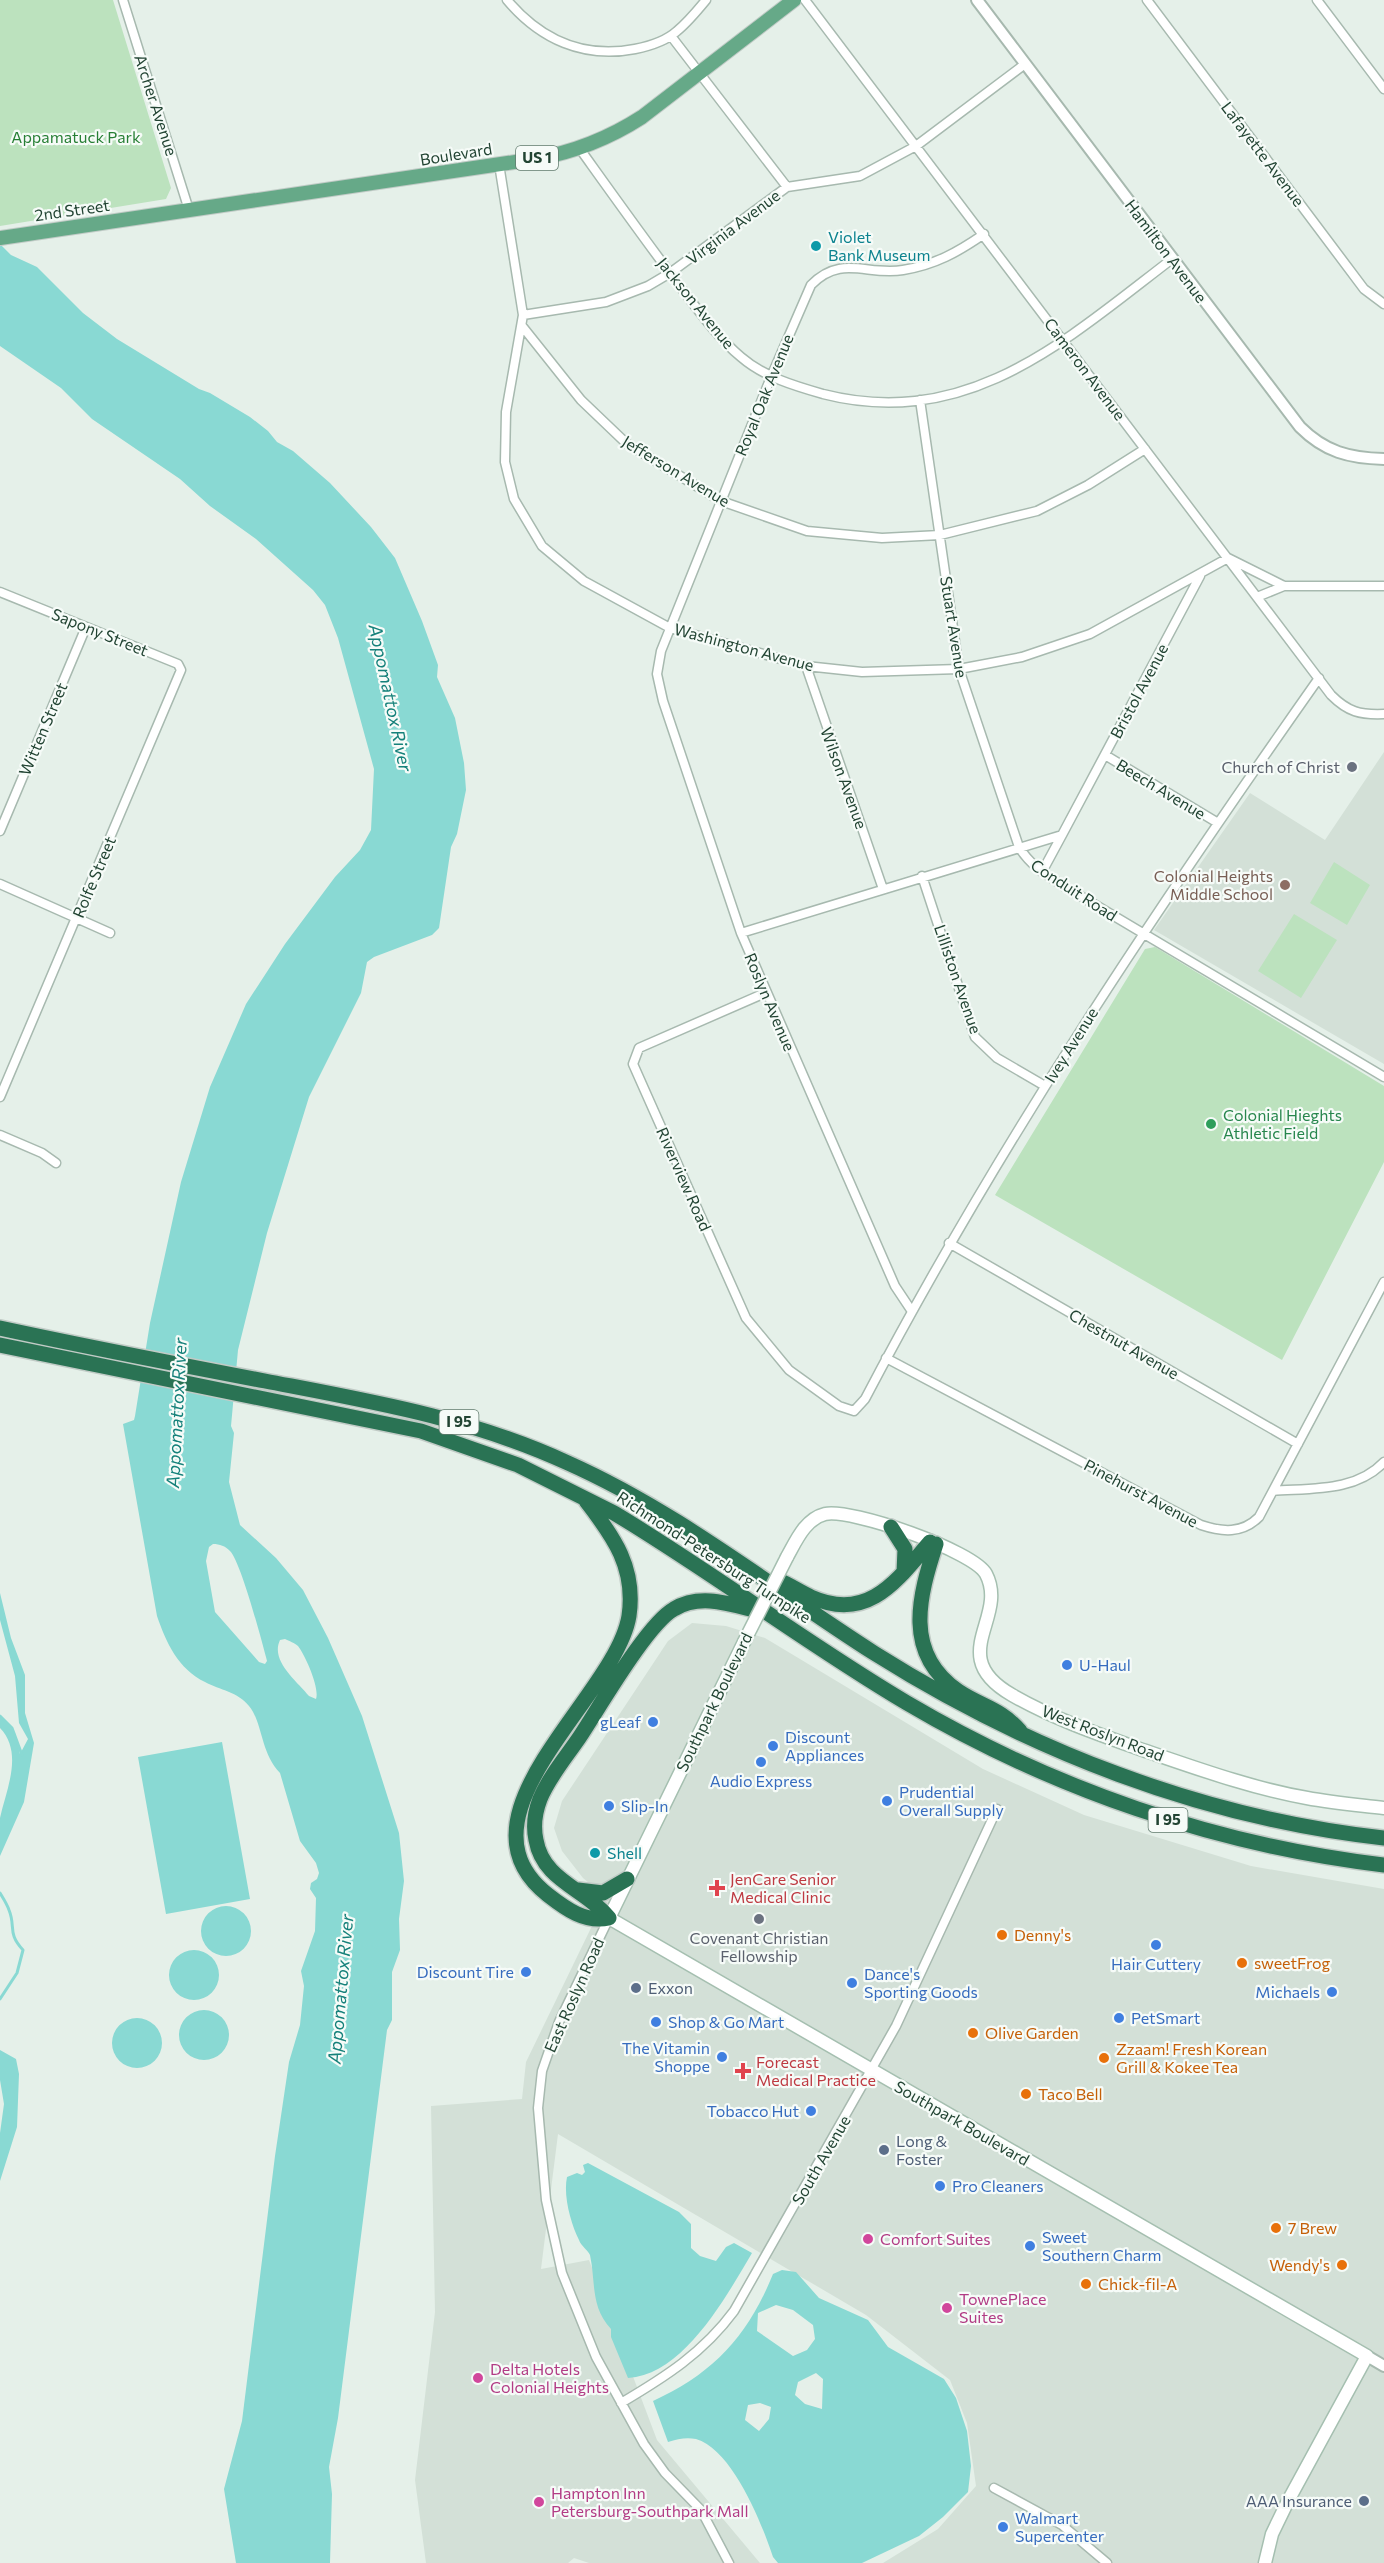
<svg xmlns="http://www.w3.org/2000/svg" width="1384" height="2563" viewBox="0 0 1384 2563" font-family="Commissioner,sans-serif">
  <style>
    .built { fill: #d3e0d7 }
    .green { fill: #bce2be }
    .water { fill: #89d9d3; fill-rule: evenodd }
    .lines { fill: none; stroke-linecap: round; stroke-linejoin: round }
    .stream { stroke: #89d9d3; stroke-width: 3 }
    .minor-casing { stroke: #a7b9af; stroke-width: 11 }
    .tertiary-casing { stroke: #a7b9af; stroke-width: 14 }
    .secondary-casing { stroke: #a5bfb0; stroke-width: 15 }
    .primary-casing { stroke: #c1cbc6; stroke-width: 16 }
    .motorway-casing { stroke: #c1cbc6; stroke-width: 18 }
    .minor { stroke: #fff; stroke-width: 8 }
    .tertiary { stroke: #fff; stroke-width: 10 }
    .secondary { stroke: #fff; stroke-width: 12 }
    .primary { stroke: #66a988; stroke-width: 14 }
    .motorway { stroke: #2a7354; stroke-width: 15 }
    .secondary-bridge-casing { stroke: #a5bfb0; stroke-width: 15; stroke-linecap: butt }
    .secondary-bridge { stroke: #fff; stroke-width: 12 }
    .culture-dot { fill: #0f9aa8; stroke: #f6fbf8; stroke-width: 2 }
    .worship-dot { fill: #6b7280; stroke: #f6fbf8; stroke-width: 2 }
    .education-dot { fill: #8d6e63; stroke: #f6fbf8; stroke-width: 2 }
    .leisure-dot { fill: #2e9e5b; stroke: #f6fbf8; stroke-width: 2 }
    .shop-dot { fill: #3f7fe0; stroke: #f6fbf8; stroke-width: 2 }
    .health-dot { fill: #e0444e; stroke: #f6fbf8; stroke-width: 2 }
    .food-dot { fill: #e8710a; stroke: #f6fbf8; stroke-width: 2 }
    .service-dot { fill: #5c6f8a; stroke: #f6fbf8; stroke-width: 2 }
    .hotel-dot { fill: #d1479c; stroke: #f6fbf8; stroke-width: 2 }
    .labels { text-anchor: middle; stroke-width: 4.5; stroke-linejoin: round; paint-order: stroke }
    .shield { fill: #f6fbf8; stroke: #627b6e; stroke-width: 1.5 }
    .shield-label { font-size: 15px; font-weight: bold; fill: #243 }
    .street-label { font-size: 16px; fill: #243; stroke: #f6fbf8 }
    .park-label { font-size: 16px; fill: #277f35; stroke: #f6fbf8 }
    .culture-label { font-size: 16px; fill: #0d838f; stroke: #f6fbf8; text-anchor: start }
    .worship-label { font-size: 16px; fill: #5b616d; stroke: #f6fbf8; text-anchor: end }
    .education-label { font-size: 16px; fill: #785e54; stroke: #f6fbf8; text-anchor: end }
    .leisure-label { font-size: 16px; fill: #27864d; stroke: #f6fbf8; text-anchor: start }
    .shop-label { font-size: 16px; fill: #366cbe; stroke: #f6fbf8; text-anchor: start }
    .health-label { font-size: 16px; fill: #be3a42; stroke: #f6fbf8; text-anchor: start }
    .food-label { font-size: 16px; fill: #c56008; stroke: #f6fbf8; text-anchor: start }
    .service-label { font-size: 16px; fill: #4e5e75; stroke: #f6fbf8; text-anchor: start }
    .hotel-label { font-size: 16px; fill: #b23c85; stroke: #f6fbf8; text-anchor: start }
    .water-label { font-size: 18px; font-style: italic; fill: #15817a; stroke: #f6fbf8 }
  </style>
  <rect width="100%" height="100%" fill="#e5f0e9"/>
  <path class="built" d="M1384,752v312l-230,-134 96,-137 75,47z
    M692,1623l34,3 39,12 218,131 101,46 167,51 133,23v674h-501l55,-34 38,-43 -9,-63 -17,-43 -84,-65 -308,-181 -17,135 48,-9 68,180 103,123h-171l-15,-5 -6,5h-142l-11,-83 20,-168 -4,-206 91,-7 4,-37 80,-165 -23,-19 -21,-27 -8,-23 8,-27 106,-160z"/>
  <path class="green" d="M0,0h113l58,188 -5,11 -166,27z
    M1334,862l36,23 -23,40 -37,-22z
    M1294,914l43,26 -36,58 -43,-27z
    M1155,947l229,139v76l-102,198 -287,-165 150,-246z"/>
  <path class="water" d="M0,244l11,11 26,12 46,46 34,26 82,50 11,4 40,24 18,14 9,11 16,9 37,32 41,44 24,31 27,63 16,44 -1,12 18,41 9,45 2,27 -9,44 -6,13 -12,81 -7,7 -58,22 -7,5 -6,31 -52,104 -42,136 -29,117 -7,76 3,7 -5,49 11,43 36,33 27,32 25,48 34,78 37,117 5,48 -5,38 1,31 -8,22v48l-5,10 -49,388 -9,49 3,27 -2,69h-94l-12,-74 18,-68 33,-265 14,-94 11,-37 4,-39 -3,-15 14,-40 1,-33 -6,-9 1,-6 6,-4 2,-6 -3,-10 -16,-22 -20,-68c-20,-21 -17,-50 -31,-67 -11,-14 -29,-16 -44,-24 -27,-13 -39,-40 -48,-66l-34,-192 11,-4 1,-4 15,-93 31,-141 29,-95 36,-83 39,-60 50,-67 25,-27 11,-20 3,-61 -36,-131 -13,-33 -12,-15 -57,-51 -46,-33 -30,-27 -88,-60 -31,-31 -61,-42zM213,1544c7,0 12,2 17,7 11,11 32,91 37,110l-2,3 -6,-2 -44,-50 -9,-51 3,-14zM285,1639c4,2 10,4 13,7 7,9 22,42 18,53l-7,-3c-12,-15 -39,-35 -29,-56z
    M0,1593l11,45 14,37v38l9,30 -10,59 -24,54c0,-12 0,-27 0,-38 6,-28 24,-65 0,-90v-12l15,17 5,21 8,-15 -9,-16 -4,-47 -15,-56z
    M222,1742l28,157 -84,15 -28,-157z
    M201 1931a25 25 0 1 1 50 0a25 25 0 1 1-50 0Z
    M169 1975a25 25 0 1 1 50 0a25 25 0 1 1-50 0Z
    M179 2035a25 25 0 1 1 50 0a25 25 0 1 1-50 0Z
    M112 2043a25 25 0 1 1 50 0a25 25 0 1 1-50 0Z
    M0,2050l16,9 3,15 -2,53 -17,54v-48l4,-29 -4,-24z
    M588,2163l91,49 12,12v24l9,8 16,5 10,-14 8,-4 18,10c-25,42 -68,122 -124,125l-17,-41v-8c-21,-23 -15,-46 -21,-74 -2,-5 -9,-9 -11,-15 -8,-16 -16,-44 -12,-63l10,-4 5,2 3,-3 -2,-7z
    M782,2270l14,2 23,26 49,22 20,27 56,32 12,19 11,33 4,35 -3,26 -25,25 -24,19 -57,27h-84l-5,-6c-11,-33 -40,-107 -77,-118 -10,-2 -18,0 -28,3l-15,-41c60,-27 95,-65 120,-127zM776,2305l17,5 20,15 2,14 -8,11 -14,6 -36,-25 1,-18zM816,2373l7,6 -1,30 -17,-5 -10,-9 3,-13zM760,2403l11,4 -2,12 -10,12 -14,-11 3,-15z"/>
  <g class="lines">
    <path class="stream" d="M0,1716l12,12 10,27
      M0,1893c3,5 7,11 9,17 7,17 -2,23 14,40l-6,23 -17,26"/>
    <defs>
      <path id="minor" d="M123,0l66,210
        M507,0c33,39 76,59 128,49 15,-3 31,-8 42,-18 11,-9 20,-20 29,-31
        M805,0l526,695c17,17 29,20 53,19
        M1147,0l217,289 20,15
        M1317,0l67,89
        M671,36l116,151
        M580,149c33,46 65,91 99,136 19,25 38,52 62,72 23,20 54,29 82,37 145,37 243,-54 349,-135
        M499,164l24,151 -17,97 -1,50 9,37 28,47 42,35 86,47 136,38 56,6 97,-3 63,-12 68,-23 138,-76 56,28h100
        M523,315l83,-13 42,-16 22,-13 117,-86 73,-11 56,-30 109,-82
        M522,326l59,74 45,43 95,58 86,30 75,7 58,-3 97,-24 51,-26 57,-36
        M920,400l39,269 60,178c11,18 26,27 43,38l322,192
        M0,592l178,72 3,6 -181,427
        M1257,597l27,-11
        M806,666l77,223
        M1105,755l113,68
        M0,831l86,-204
        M1042,872l20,-37
        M922,876l53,161 22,21 48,28
        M0,884l110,49
        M741,933l321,-98 138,-259
        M765,993l-126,55 -6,16 113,254 43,52 50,36 15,5 11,-12c132,-252 290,-488 454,-721
        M0,1135l42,18 14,10
        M949,1243l349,201
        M911,1310l-16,-24 -154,-353 -78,-232 -6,-27 4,-23 110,-274 40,-92c30,-31 56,-9 92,-15 32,-5 55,-18 81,-36
        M886,1358l315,167c21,7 41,9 58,-8l125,-235
        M1273,1491c38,-3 83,1 111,-29
        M609,1918l-50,104 -17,49 -4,37 8,92 16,73 34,84 48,87 21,29 36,37 28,53
        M621,2403c44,-26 82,-50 113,-92l162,-285 101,-217
        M994,2488l68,37 45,38"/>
      <path id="tertiary" d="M977,0l323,427c25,25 49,31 84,32
        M1367,2356l17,10"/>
      <path id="secondary" d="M787,1557c9,-16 18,-38 38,-43 26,-6 149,37 161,60 23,44 -42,82 26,121 40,23 83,38 125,53 56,19 113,40 170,50 26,5 52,7 77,10
        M744,1642l-135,276 758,438 -79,145 -16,33 -7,29"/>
      <path id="primary" d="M0,238l535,-79c40,-7 73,-20 107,-42l152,-117"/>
      <path id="motorway" d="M0,1328c88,19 176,36 265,53 104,20 206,37 303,82 110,49 204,125 306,190 154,97 328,165 510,185
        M0,1345l421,86 97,34 96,48c100,60 193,131 293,190 146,86 308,142 477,162
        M586,1501c28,36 50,67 43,115 -13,81 -182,200 -81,279 18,14 37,28 61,23 -23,-29 -66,-37 -73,-78 -3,-14 -1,-28 4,-41 9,-22 26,-42 39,-61 20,-30 68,-114 95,-129 26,-16 56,-5 84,2
        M891,1527l14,22 -1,23
        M936,1544c-17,52 -33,109 22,147 24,16 42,17 62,40
        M778,1580c12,5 22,12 33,17 58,26 87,-18 119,-55
        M578,1890l25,3 24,-14"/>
    </defs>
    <use href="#minor" class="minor-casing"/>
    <use href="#tertiary" class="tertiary-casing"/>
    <use href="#secondary" class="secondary-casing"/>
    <use href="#primary" class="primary-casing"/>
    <use href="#motorway" class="motorway-casing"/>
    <use href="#minor" class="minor"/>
    <use href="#tertiary" class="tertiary"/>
    <use href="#secondary" class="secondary"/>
    <use href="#primary" class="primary"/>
    <use href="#motorway" class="motorway"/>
    <defs>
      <path id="secondary-bridge" d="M744,1642l43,-85"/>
    </defs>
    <use href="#secondary-bridge" class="secondary-bridge-casing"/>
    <use href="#secondary-bridge" class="secondary-bridge"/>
  </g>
  <g class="culture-dot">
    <circle cx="816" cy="246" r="6"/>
    <circle cx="595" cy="1853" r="6"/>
  </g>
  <g class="worship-dot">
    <circle cx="1352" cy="767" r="6"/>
    <circle cx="759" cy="1919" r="6"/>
  </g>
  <circle class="education-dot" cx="1285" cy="885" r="6"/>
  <circle class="leisure-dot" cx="1211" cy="1124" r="6"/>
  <g class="shop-dot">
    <circle cx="1067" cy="1665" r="6"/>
    <circle cx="653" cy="1722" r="6"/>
    <circle cx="773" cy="1746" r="6"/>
    <circle cx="761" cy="1762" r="6"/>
    <circle cx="887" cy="1801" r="6"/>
    <circle cx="609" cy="1806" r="6"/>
    <circle cx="1156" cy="1945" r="6"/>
    <circle cx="526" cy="1972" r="6"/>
    <circle cx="852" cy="1983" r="6"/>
    <circle cx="1332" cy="1992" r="6"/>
    <circle cx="1119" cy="2018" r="6"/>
    <circle cx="656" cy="2022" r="6"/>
    <circle cx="722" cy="2057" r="6"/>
    <circle cx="811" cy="2111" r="6"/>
    <circle cx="940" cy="2186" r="6"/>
    <circle cx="1030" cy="2246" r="6"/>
    <circle cx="1003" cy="2527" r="6"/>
  </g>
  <g class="health-dot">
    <path d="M714 1879h6v6h6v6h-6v6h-6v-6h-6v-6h6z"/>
    <path d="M740 2062h6v6h6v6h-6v6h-6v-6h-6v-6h6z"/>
  </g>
  <g class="food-dot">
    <circle cx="1002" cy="1935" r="6"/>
    <circle cx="1242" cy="1963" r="6"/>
    <circle cx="973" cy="2033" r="6"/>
    <circle cx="1104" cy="2058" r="6"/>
    <circle cx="1026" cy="2094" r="6"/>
    <circle cx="1276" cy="2228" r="6"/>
    <circle cx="1342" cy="2265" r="6"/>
    <circle cx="1086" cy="2284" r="6"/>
  </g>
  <g class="service-dot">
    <circle cx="636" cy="1988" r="6"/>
    <circle cx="884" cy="2150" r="6"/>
    <circle cx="1364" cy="2501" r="6"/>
  </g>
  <g class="hotel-dot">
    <circle cx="868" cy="2239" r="6"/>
    <circle cx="947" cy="2308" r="6"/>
    <circle cx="478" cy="2378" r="6"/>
    <circle cx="539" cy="2502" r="6"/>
  </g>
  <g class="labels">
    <g class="shield">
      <rect x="516" y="146" width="42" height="24" rx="4.5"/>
      <rect x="439.5" y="1410" width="39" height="24" rx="4.5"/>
      <rect x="1148.5" y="1808" width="39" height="24" rx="4.5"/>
    </g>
    <g class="shield-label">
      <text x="537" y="163">US 1</text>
      <text x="459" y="1427">I 95</text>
      <text x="1168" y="1825">I 95</text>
    </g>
    <g class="street-label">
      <text transform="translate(156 105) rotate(72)" y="6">Archer Avenue</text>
      <text transform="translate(456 154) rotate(-9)" y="6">Boulevard</text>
      <text transform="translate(1263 154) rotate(53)" y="6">Lafayette Avenue</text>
      <text transform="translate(72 210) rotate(-8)" y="6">2nd Street</text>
      <text transform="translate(733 227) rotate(-37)" y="6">Virginia Avenue</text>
      <text transform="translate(1166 251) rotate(53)" y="6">Hamilton Avenue</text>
      <text transform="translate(696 303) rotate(51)" y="6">Jackson Avenue</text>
      <text transform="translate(1085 369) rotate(53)" y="6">Cameron Avenue</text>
      <text transform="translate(764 395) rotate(-68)" y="6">Royal Oak Avenue</text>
      <text transform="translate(676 471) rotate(31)" y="6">Jefferson Avenue</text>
      <text transform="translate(954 627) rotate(81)" y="6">Stuart Avenue</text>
      <text transform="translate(100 632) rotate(22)" y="6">Sapony Street</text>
      <text transform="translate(744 647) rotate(15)" y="6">Washington Avenue</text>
      <text transform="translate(1139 691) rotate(-62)" y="6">Bristol Avenue</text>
      <text transform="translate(43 729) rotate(-67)" y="6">Witten Street</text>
      <text transform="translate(844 778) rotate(70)" y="6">Wilson Avenue</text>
      <text transform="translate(1161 789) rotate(31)" y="6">Beech Avenue</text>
      <text transform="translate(94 877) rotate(-67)" y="6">Rolfe Street</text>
      <text transform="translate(1074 890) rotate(33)" y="6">Conduit Road</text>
      <text transform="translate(958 979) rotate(71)" y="6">Lilliston Avenue</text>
      <text transform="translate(770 1002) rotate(67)" y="6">Roslyn Avenue</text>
      <text transform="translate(1071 1045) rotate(-58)" y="6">Ivey Avenue</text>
      <text transform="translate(684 1179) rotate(66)" y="6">Riverview Road</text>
      <text transform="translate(1124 1344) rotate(30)" y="6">Chestnut Avenue</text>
      <text transform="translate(1141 1493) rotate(28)" y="6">Pinehurst Avenue</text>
      <text transform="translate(714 1557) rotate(33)" y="6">Richmond-Petersburg Turnpike</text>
      <text transform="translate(714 1702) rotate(-64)" y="6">Southpark Boulevard</text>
      <text transform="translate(1103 1733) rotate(21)" y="6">West Roslyn Road</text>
      <text transform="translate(574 1995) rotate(-66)" y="6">East Roslyn Road</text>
      <text transform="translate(962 2123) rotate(30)" y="6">Southpark Boulevard</text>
      <text transform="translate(821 2160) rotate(-60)" y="6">South Avenue</text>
    </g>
    <g class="park-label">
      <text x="76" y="143">Appamatuck Park</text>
    </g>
    <g class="culture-label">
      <text x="828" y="243">Violet<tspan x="828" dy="18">Bank Museum</tspan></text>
      <text x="607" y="1859">Shell</text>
    </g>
    <g class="worship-label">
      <text x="1340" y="773">Church of Christ</text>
      <text x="759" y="1944" text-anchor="middle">Covenant Christian<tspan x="759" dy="18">Fellowship</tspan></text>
    </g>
    <g class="education-label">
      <text x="1273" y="882">Colonial Heights<tspan x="1273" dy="18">Middle School</tspan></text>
    </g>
    <g class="leisure-label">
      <text x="1223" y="1121">Colonial Hieghts<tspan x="1223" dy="18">Athletic Field</tspan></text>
    </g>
    <g class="shop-label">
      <text x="1079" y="1671">U-Haul</text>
      <text x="641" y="1728" text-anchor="end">gLeaf</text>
      <text x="785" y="1743">Discount<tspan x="785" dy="18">Appliances</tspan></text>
      <text x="761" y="1787" text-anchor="middle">Audio Express</text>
      <text x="899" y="1798">Prudential<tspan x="899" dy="18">Overall Supply</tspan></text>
      <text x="621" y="1812">Slip-In</text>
      <text x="1156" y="1970" text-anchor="middle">Hair Cuttery</text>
      <text x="514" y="1978" text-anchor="end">Discount Tire</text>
      <text x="864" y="1980">Dance's<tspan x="864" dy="18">Sporting Goods</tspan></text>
      <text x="1320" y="1998" text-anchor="end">Michaels</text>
      <text x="1131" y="2024">PetSmart</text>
      <text x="668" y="2028">Shop &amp; Go Mart</text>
      <text x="710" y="2054" text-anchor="end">The Vitamin<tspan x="710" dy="18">Shoppe</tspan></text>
      <text x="799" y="2117" text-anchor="end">Tobacco Hut</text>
      <text x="952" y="2192">Pro Cleaners</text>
      <text x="1042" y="2243">Sweet<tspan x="1042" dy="18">Southern Charm</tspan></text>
      <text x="1015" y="2524">Walmart<tspan x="1015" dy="18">Supercenter</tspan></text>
    </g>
    <g class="health-label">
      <text x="730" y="1885">JenCare Senior<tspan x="730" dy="18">Medical Clinic</tspan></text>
      <text x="756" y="2068">Forecast<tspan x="756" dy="18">Medical Practice</tspan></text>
    </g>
    <g class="food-label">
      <text x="1014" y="1941">Denny's</text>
      <text x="1254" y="1969">sweetFrog</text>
      <text x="985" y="2039">Olive Garden</text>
      <text x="1116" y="2055">Zzaam! Fresh Korean<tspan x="1116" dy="18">Grill &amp; Kokee Tea</tspan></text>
      <text x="1038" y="2100">Taco Bell</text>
      <text x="1288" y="2234">7 Brew</text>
      <text x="1330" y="2271" text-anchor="end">Wendy's</text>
      <text x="1098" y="2290">Chick-fil-A</text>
    </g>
    <g class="service-label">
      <text x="648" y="1994">Exxon</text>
      <text x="896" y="2147">Long &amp;<tspan x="896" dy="18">Foster</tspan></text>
      <text x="1352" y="2507" text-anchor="end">AAA Insurance</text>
    </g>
    <g class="hotel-label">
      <text x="880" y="2245">Comfort Suites</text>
      <text x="959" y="2305">TownePlace<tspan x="959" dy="18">Suites</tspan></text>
      <text x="490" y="2375">Delta Hotels<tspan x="490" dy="18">Colonial Heights</tspan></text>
      <text x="551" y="2499">Hampton Inn<tspan x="551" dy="18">Petersburg-Southpark Mall</tspan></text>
    </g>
    <g class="water-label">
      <text transform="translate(390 698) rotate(78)" y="6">Appomattox River</text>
      <text transform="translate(177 1413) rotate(-87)" y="6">Appomattox River</text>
      <text transform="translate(341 1989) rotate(-85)" y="6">Appomattox River</text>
    </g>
  </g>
</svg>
